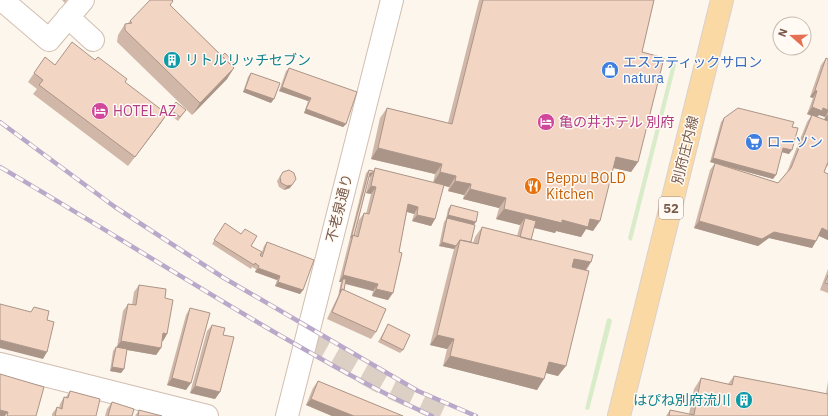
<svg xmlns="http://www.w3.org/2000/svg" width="828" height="416" viewBox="0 0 828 416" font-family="'IBM Plex Sans','Noto Sans JP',sans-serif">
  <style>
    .green { fill: #d8ecc9 }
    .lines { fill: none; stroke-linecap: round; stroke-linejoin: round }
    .street-tunnel { stroke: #dcd0c4; stroke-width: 22; stroke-dasharray: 22 11; stroke-linecap: butt }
    .street-casing { stroke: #d1beb0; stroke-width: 24 }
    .primary-casing { stroke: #dad1cd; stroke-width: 24 }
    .street { stroke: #fff; stroke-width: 22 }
    .primary { stroke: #fbd9a5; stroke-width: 22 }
    .rail-casing { stroke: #b9a8c9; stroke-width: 4.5 }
    .rail { stroke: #fffaf3; stroke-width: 3; stroke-dasharray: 9; stroke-linecap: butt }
    .wall { fill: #d1b7a8; fill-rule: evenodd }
    .shaded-wall { fill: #aa9588 }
    .building { fill: #f3d5c3; stroke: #aa9588 }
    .labels { text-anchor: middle; stroke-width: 3; stroke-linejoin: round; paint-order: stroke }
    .shield { fill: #fffaf3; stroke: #a28b7f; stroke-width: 1 }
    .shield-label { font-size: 13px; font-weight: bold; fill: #7a5c4d }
    .culture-label { font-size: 14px; fill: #0d838f; stroke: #fffaf3; text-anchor: start }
    .shop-label { font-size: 14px; fill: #366cbe; stroke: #fffaf3; text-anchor: start }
    .hotel-label { font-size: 14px; fill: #b23c85; stroke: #fffaf3; text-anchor: start }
    .street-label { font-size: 14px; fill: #7a5c4d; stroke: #fffaf3 }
    .food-label { font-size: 14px; fill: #c56008; stroke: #fffaf3; text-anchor: start }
  </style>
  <rect width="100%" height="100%" fill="#fdf6ec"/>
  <path class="green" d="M674,62l2,3 -44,175 -2,1 -2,-3 44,-174z
    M610,318l2,3 -23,89 -4,-1 22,-90z"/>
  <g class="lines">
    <path class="street-tunnel" d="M306,340l79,45 67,31"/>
    <defs>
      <path id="street" d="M2,0l47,40 34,-40
        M68,17l25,23
        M0,364l207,52
        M287,416l105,-416"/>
      <path id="primary" d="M619,416l103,-416"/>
    </defs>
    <use href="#street" class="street-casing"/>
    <use href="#primary" class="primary-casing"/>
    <use href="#street" class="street"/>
    <use href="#primary" class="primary"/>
    <defs>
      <path id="rail" d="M0,122l115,85 109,71 194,113 58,25
        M0,167c90,53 179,109 269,162 54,31 107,62 163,87"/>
    </defs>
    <use href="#rail" class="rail-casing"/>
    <use href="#rail" class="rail"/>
  </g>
  <path class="wall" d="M62,0h5l-2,3z
    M479,0h175l-12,52 -4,110 -7,10 -18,-4 -20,63 -7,-2 -5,8 -25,-6 -1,2 -21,-5 -3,12 60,22 -5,9 -28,105 -12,-3 -9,17 -94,-24 4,-17 -17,-4 24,-96 -15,-3 5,-24 2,-3 2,-10 3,-4 23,20 -3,17 2,1 2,-6 7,-10 35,9 3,-11 -24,-6 3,-11 -36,-9 1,-4 -16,-4 1,-4 -16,-4 2,-9 -64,-15 9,-41 7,-10 61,15z
    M170,5l52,51 12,7 -2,2 -5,14 -35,36 -75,-73 1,-7 7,-11 3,-1 2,-2z
    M45,57l10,8 106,58 -33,43 -95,-72 4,-5 -9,-7z
    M826,58l2,1v107h-1l-3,6 4,2v66l-9,-4 -7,12 -43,-10 -11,8 -64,-18 16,-58 5,-7 63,20 9,-11 20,-50 4,-6 -4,-2 6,-16 -3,-1 11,-32zM819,115l6,2 -1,3 -7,-3z
    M289,68l57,56 -3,3 -39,-14 4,-12 -29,-10 7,-20z
    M251,73l20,30 -28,-11 5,-15z
    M170,109l16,1 -8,11 -10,-8z
    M724,118l68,9 -3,27 -7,-2 -9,27 -63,-17 11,-40z
    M375,168l60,51 -4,7 -19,-5 2,-7 -7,-2 -19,88 -16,-4 1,-5 -28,-7 -1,6 32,42 -5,7 -44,-20 11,-23 3,-14h-2l27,-109 3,-3 4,1zM369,177h1l-4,16 5,1 -5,20 -2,-1 -5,7 -4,16h-1z
    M283,172l7,16 -6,2 -5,-3 -2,-6z
    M225,223l26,23 11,6 2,-6 3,-4 36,48 -3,4 -25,-8 2,-6 -22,-8 1,-3 -4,-2 -1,2 -39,-25z
    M828,269v24l-8,-3z
    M139,285l26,13 2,36 -4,7h-1l-1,7 -5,7 -29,-5 -3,19 -3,4 -11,-2 3,-20 3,-4h1l6,-36 5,-7 4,1 2,-13z
    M190,308l-4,82 -19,-5 19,-70z
    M388,324l15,26 -3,3 -22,-11 8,-14z
    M212,325l11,10 -3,57 -5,7 -25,-6 17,-62z
    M734,376l92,18 2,-13v35h-162l4,-6 19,4 5,-25 7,-11 27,6z
    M318,381l85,35h-71l-26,-11 7,-17z
    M70,391l26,25h-44v-2l5,-7 2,1 1,-4 4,-7h2z
    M112,402l20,14h-27l2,-7z
    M139,410l23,6h-27z"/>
  <path class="shaded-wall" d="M234,68l-7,11 -35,36 8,-12z
    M282,87l29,11 -3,3 -29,-10z
    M245,89l29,10 -3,4 -28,-11z
    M815,90l2,1 -4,7 -3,-1z
    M812,107l11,1 5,2v2l-3,5 -6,-2 -2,2 -10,-3z
    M306,109l40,15 -3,3 -39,-14z
    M167,114l-6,9 -33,43 7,-9z
    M828,114v9l-5,-2z
    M378,148l64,16 -7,10 -64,-15z
    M783,148l9,2 -3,4 -8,-2z
    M616,157l22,5 -7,10 -22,-5z
    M713,158l63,17 -3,4 -63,-17z
    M440,172l16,4 -7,11 -16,-4z
    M370,173h3l-3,4h-3z
    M455,181l16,3 -7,11 -16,-4z
    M292,185l-2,3 -6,2 3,-4z
    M371,186l5,1 -5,7 -5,-1z
    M470,189l36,9 -7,10 -36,-9z
    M408,204l10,3 -4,7 -10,-3z
    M504,209l58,11 28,-1 10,2 -7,10 -7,-2 -5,8 -25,-6 -1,2 -32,-8 2,-7 -5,7 -24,-6z
    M417,215l18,4 -4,7 -19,-5z
    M448,215l28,7 -3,4 -27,-7z
    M699,221l75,11 42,9 -4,7 -43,-10 -11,8 -64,-18z
    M822,228l6,3v9l-11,-5z
    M442,242l14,4 -2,3 -15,-3z
    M574,259l17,3 -7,10 -17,-3z
    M258,268l22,8 -3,4 -22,-8z
    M343,275l35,9 -5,7 -30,-8v-4l-2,3h-2z
    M278,282l25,8 -3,4 -25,-8z
    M376,289l17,4 -5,7 -16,-4z
    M163,333l4,1 -4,7 -5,-1z
    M437,335l17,4 -7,10 -17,-4z
    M0,340l47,12 -4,7 -43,-11z
    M121,341l40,7 -5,7 -40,-7z
    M450,356l94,23 -7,11 -94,-24z
    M549,362l17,4 -8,10 -16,-4z
    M112,367l12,2 -3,4 -11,-2z
    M172,378l19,5 -5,7 -19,-5z
    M195,386l25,6 -5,7 -25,-6z
    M311,399l43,17h-22l-26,-11z
    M0,410l8,2 -3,4h-5z"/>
  <path class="building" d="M150,0h22l1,1 -3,4 64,63 -34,35 -75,-73v-6l7,-1 -2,-2z
    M483,0h171l-12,52 22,6 -26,104 -22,-5 -16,64 -10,-2 -2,8 -26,-7v3l-58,-14 2,-11 -36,-9 1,-5 -16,-3 1,-5 -16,-4 2,-8 -64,-16 9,-40 65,16z
    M72,42l23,18 3,-3 29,22 -2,3 42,32 -32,43 -96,-72 4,-5 -9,-7 11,-16 10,8z
    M225,53l9,10 -3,2 -9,-9z
    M826,58l2,1v51l-5,-2 -1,3 -10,-4 5,-16 -2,-1z
    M289,68l68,24 -11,32 -40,-15 5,-11 -29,-11z
    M251,73l29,10 -6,16 -29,-10z
    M176,102l10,8 -6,7 -10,-8z
    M738,108l56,14 -2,5 6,1 -6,22 -9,-2 -7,27 -63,-17 11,-40z
    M812,115l16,6v41l-4,10 4,2v57l-6,-3 -6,13 -42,-9 -12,7 -63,-18 16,-58 63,20 13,-15z
    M375,168l69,17 -9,34 -18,-4 1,-8 -10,-3 -9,48 3,1 -9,40 -17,-4 2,-5 -35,-9 10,-40 5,2 6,-24 5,1 7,-27 -5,-1z
    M289,170l5,3 2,6 -4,6 -5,1 -6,-3 -1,-6 3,-5z
    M369,170l4,1v2h-3l-16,63 -1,-1 -2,3z
    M451,205l27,7 -2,10 -28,-7z
    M447,218l28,7 -4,17 -11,-2 -4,6 -14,-4z
    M525,218l11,3 -5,19 -11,-3z
    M225,223l16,11 4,-5 12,7 -6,10 11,6 -2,3 2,2 5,-15 47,18 -11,30 -25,-8 2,-6 -22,-8 1,-2 -4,-3 -1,2 -40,-25z
    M482,227l111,28 -2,7 -17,-3 -2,8 17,4 -23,95 -17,-4 -5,17 -94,-23 4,-17 -17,-4 23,-95 18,4z
    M828,275v9l-3,-1z
    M343,279h3l-2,11 -2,-1 -2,3z
    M139,285l27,4 -1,9 8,2 -6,34 -4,-1 -2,15 -40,-7 7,-37 8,1z
    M342,289l44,20 -10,23 -44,-20z
    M0,304l31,8 3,-5 15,4 -2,9 7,2 -7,30 -47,-12z
    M190,308l20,5 -19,70 -19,-5z
    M388,324l22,11 -7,15 -22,-11z
    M212,325l13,3 -2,7 11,2 -14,55 -25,-6z
    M116,347l11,2 -3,20 -12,-2z
    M0,374l44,13 -8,29h-29l1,-4 -8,-2z
    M734,376l94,18v22h-159l1,-6 24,5 7,-37 31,7z
    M318,381l85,35h-49l-43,-17z
    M70,391l30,8 -4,17h-41l2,-9 5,2 2,-12 4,1z
    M112,402l22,7 -2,7h-24z
    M139,410l23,6h-24z"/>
  <defs>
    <symbol id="building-disc" viewBox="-11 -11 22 22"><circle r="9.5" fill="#0f9aa8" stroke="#fffaf3"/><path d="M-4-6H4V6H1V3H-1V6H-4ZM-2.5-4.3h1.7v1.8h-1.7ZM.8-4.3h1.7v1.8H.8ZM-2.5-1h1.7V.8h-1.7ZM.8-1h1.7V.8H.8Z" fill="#fff"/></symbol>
    <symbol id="shop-disc" viewBox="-11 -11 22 22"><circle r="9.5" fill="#3f7fe0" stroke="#fffaf3"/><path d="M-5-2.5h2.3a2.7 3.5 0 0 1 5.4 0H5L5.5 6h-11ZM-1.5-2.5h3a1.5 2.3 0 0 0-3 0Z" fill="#fff"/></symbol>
    <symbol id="hotel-disc" viewBox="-11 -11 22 22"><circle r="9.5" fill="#d1479c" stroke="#fffaf3"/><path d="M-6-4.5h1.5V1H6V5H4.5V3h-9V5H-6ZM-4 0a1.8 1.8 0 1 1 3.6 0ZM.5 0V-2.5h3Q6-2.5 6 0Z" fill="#fff"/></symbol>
    <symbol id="supermarket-disc" viewBox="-11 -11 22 22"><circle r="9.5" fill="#3f7fe0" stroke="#fffaf3"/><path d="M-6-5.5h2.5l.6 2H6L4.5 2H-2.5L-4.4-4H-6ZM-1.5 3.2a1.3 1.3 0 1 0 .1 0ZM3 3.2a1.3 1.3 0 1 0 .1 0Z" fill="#fff"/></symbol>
    <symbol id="restaurant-disc" viewBox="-11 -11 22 22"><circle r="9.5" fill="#e8710a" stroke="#fffaf3"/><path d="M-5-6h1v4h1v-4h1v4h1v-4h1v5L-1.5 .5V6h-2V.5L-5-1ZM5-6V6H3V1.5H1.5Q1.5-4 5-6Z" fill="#fff"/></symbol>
  </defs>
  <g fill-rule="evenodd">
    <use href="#building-disc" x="162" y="50" width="20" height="20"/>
    <use href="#shop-disc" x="600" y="60" width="20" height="20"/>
    <use href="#hotel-disc" x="90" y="101" width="20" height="20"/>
    <use href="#hotel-disc" x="536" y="112" width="20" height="20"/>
    <use href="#supermarket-disc" x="744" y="132" width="20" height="20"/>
    <use href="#restaurant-disc" x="523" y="176" width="20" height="20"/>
    <use href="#building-disc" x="734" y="390" width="20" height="20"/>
  </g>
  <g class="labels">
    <rect class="shield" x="659" y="197" width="24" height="22" rx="3"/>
    <g class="shield-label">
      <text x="671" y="213">52</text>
    </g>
    <g class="culture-label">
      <text x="185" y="65">リトルリッチセブン</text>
      <text x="731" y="405" text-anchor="end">はぴね別府流川</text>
    </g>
    <g class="shop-label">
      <text x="623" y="67">エステティックサロン<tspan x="623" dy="16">natura</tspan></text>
      <text x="767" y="147">ローソン</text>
    </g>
    <g class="hotel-label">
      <text x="113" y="116">HOTEL AZ</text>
      <text x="559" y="127">亀の井ホテル 別府</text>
    </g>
    <g class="street-label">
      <text transform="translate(685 150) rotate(-76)" y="5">別府庄内線</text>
      <text transform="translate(339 208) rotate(-76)" y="5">不老泉通り</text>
    </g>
    <g class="food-label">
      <text x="546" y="183">Beppu BOLD<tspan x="546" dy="16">Kitchen</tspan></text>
    </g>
  </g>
  <g transform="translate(792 36) rotate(290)"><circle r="19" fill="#fffaf3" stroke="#cabbb1"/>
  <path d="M0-3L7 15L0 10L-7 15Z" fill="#e76f51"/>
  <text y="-6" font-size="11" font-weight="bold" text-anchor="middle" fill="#7a5c4d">N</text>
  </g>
</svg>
